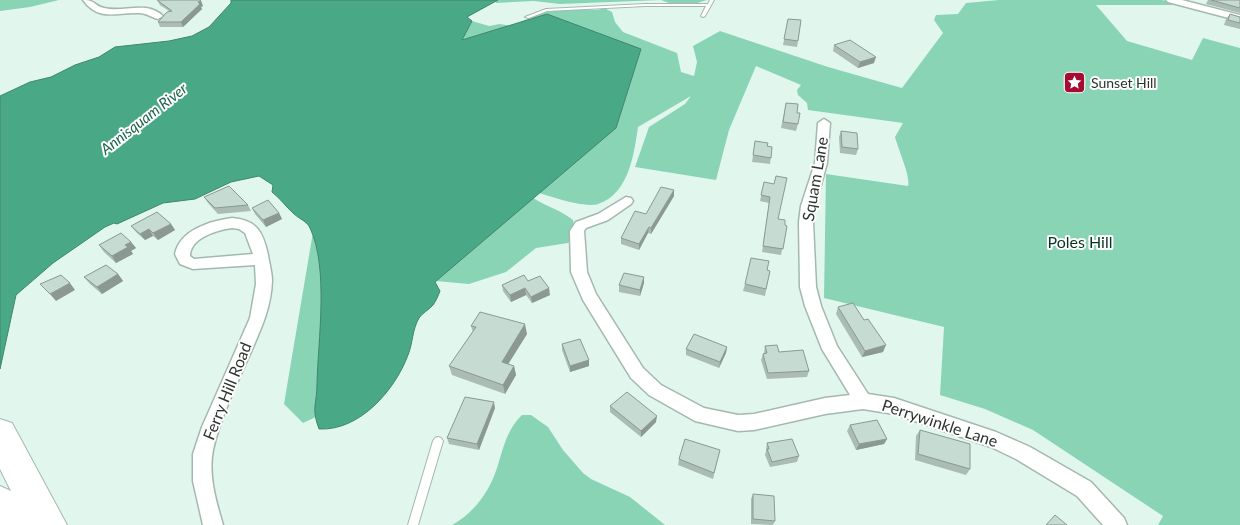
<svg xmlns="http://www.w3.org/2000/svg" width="1240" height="525" font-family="Lato,sans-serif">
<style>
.green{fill:#89d4b5}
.water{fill:#49a986;stroke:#40866c}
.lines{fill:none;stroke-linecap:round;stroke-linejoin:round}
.lane-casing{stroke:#a4b8af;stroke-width:2}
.street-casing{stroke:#a4b8af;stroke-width:3}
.highway-casing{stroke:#a4b8af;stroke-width:2}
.lane{fill:#fff;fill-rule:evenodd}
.street{fill:#fff;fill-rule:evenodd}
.highway{fill:#fff;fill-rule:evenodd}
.wall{fill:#aabcb4}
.shaded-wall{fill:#8b9992}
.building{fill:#c6dbd1;stroke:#8b9992}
.labels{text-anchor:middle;stroke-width:4;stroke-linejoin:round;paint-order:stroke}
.far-poi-label{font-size:14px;fill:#2c3430;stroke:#fefefe;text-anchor:start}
.far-water-label{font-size:15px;font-style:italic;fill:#1b644b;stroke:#fefefe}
.street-label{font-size:16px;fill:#2c3430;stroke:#fefefe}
.park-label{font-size:16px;fill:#083425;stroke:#fefefe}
</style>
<rect width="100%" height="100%" fill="#e1f7ed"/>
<path class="green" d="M 0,0 L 59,0 L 30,7 L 0,11 Z
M 496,0 L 707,0 L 688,6 L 677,6 L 661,0 L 560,4 L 534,1 L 496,3 Z
M 999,0 L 1162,0 L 1181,5 L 1096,5 L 1127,41 L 1192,60 L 1203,38 L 1240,48 L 1240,525 L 1158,525 L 1163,516 L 1033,430 L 985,409 L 940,395 L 944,327 L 824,298 L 826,174 L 908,186 C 911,177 898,149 895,137 L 903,123 L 808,110 L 807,103 L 798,95 L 797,90 L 801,85 L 756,66 L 729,130 L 716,180 L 635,167 L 649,127 L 685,104 L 691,96 L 638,127 C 634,154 629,194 598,204 C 583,209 537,192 520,187 C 535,204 555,206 573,220 L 576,235 L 568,243 L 536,248 L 506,272 L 469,284 L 436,281 L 435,276 L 320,415 L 303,423 L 284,404 L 314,226 L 472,21 L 489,26 L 500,24 L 511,26 L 541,13 L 566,9 L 598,10 L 604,8 L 612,12 L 615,22 L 623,32 L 677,53 L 681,72 L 694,76 L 697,62 L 693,46 L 720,31 L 828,67 L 902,88 L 943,33 L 934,20 L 936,15 L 958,14 L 966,3 Z
M 522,415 L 531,415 L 548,427 L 563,450 L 583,473 L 591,479 L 630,497 L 665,525 L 452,525 C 475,512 489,492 497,468 C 503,449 507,429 522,415 Z"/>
<path class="water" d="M 231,0 L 498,0 L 467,17 L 472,21 L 462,40 L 547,14 L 641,49 L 616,128 L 435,282 L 440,291 C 438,296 436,301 433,305 C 429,310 422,313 419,318 C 412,330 413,343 408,355 C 395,390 360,431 319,429 C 311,408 317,404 317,384 C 318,340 329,268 310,228 C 307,221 299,219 293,213 C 286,207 280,198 272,192 L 273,185 L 259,176 L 231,182 L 195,199 L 163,203 L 117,224 L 114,223 L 105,227 L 53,263 L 16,295 L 0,369 L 0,96 L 30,82 L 51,77 L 75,65 L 99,57 L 115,47 L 169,41 L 192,36 L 209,27 L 231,3 Z"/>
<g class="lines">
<defs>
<path id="lane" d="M 710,0 L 714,0 L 705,16 L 703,17 L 701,16 L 706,6 L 645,6 L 547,11 L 529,18 L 525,17 L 546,9 L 645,4 L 708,4 Z
M 438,437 L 441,438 L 443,441 L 418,525 L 408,525 L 433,441 L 435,438 Z"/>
<path id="street" d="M 83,0 C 96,0 94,6 104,8 C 124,13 146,0 163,16 L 158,19 C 151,17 146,13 139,13 C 116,12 99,22 83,0 Z
M 1166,0 L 1182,0 L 1240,15 L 1240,21 L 1168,2 Z
M 824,119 L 830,123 L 827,163 L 815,206 L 813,222 L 816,287 L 821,306 L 837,346 L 868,394 L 894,398 L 996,432 L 1030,447 L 1091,482 L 1124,518 L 1127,525 L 1103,525 L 1077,496 L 1016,459 L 991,447 L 894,414 L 863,409 L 825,414 L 754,430 L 738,431 L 695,421 L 649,395 L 631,378 L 583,300 L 571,272 L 570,231 L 576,222 L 598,214 L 626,197 L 631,198 L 633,201 L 631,204 L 608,220 L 586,228 L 584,231 L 587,272 L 596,294 L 643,368 L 661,385 L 704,408 L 738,415 L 754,414 L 825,398 L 850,395 L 822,349 L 805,306 L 800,287 L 799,222 L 801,206 L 815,163 L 818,123 Z
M 232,218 C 257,220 263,232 268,255 C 269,263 272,272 272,281 C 271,308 261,329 250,354 C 238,381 219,421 213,450 C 208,475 216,501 223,525 L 203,525 L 193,481 L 193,454 L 202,427 L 250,318 L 256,284 L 255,265 L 193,269 L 180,264 L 175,254 C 180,230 210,221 232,218 ZM 232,228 L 239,229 L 245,233 L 253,254 L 194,259 L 190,256 C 190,238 217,230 232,228 Z"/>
<path id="highway" d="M 0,419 L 12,423 L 67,525 L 28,525 L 27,522 L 28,525 L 0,525 L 0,486 L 11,491 L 0,469 Z"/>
</defs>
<use href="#lane" class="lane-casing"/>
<use href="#street" class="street-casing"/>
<use href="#highway" class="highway-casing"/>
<use href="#lane" class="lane"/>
<use href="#street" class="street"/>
<use href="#highway" class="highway"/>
</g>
<path class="wall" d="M 157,0 L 201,1 L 203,6 L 201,7 L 202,9 L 183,27 L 160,27 L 158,22 L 169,11 L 160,5 Z
M 1208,0 L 1240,0 L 1240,13 L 1206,4 Z
M 1230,14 L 1240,17 L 1240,29 L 1224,25 L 1226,19 Z
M 788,19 L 801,20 L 797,47 L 783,45 Z
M 834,45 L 874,63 L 858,68 L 833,51 Z
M 786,103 L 797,113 L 798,124 L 796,131 L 781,128 Z
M 841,131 L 858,149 L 856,155 L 840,153 L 839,137 Z
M 755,141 L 767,146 L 772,147 L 770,164 L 752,162 Z
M 764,182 L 778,219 L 785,225 L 787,226 L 781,255 L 762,252 L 769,203 L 760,201 Z
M 674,190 L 674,196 L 651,234 L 648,233 L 639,250 L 621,244 L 621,238 L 646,214 Z
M 204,197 L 248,205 L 251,211 L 218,214 L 208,203 Z
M 252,208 L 279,213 L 282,219 L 266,227 L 255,214 Z
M 171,224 L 175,230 L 158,240 L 153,236 L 145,240 L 136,232 L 131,226 Z
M 131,242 L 136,248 L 131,251 L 133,254 L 116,263 L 104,252 L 99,245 Z
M 767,270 L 770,271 L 765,296 L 743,291 L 745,284 Z
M 118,274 L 123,281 L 102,294 L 90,284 L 84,277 Z
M 644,277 L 644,283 L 640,296 L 619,292 L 619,285 Z
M 528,281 L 550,295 L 532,303 L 526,295 L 511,302 L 503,291 L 502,285 Z
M 838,307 L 883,352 L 862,357 L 836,314 Z
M 471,326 L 527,334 L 508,364 L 514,366 L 516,375 L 505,394 L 452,375 L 449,366 L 473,332 Z
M 562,344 L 589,360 L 589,366 L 570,372 L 562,350 Z
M 765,346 L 779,352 L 809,371 L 807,377 L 767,379 L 761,360 L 763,354 L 764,353 Z
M 727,347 L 726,353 L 719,368 L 686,355 L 686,349 Z
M 610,406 L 656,422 L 641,437 L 610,412 Z
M 495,408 L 479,450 L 449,444 L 447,438 Z
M 850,425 L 887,439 L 884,444 L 856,450 L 847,431 Z
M 920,430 L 970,469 L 966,475 L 915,460 L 916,436 Z
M 767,443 L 799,456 L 797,462 L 770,467 L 765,455 L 766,451 L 766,449 Z
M 720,450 L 713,479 L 678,465 L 679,459 Z
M 753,494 L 775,521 L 773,525 L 751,524 L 751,499 Z"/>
<path class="shaded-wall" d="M 201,1 L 203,6 L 201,7 L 202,9 L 183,27 L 181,22 L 198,2 Z
M 876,57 L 874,63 L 858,68 L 860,62 Z
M 674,190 L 674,196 L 651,234 L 651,228 Z
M 279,213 L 282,219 L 266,227 L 263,220 Z
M 171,224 L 175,230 L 158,240 L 153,233 Z
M 649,227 L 648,233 L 639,250 L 639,244 Z
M 149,229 L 153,236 L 145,240 L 140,234 Z
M 131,242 L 136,248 L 131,251 L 133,254 L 116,263 L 112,256 L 125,245 Z
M 118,274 L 123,281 L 102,294 L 97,287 Z
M 644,277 L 644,283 L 640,296 L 640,290 Z
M 70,283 L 75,290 L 56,301 L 50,294 Z
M 525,288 L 526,295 L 511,302 L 510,295 Z
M 549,288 L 550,295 L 532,303 L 531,297 Z
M 525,324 L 527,334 L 504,371 L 502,362 Z
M 886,345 L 883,352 L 862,357 L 865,351 Z
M 727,347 L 726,353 L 719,368 L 720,362 Z
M 589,360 L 589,366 L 570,372 L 570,366 Z
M 514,366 L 516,375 L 505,394 L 503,385 Z
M 494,402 L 495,408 L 479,450 L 477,444 Z
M 657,416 L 656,422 L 641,437 L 641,431 Z
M 887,439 L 884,444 L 856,450 L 859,444 Z"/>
<path class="building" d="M 157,0 L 200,0 L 201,1 L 198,2 L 200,4 L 181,22 L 158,22 L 167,12 L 172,11 Z
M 1211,0 L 1240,0 L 1240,8 Z
M 1230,14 L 1240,17 L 1240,23 L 1228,20 Z
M 788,19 L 801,20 L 798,41 L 784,39 Z
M 850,40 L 876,57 L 860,62 L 834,45 Z
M 786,103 L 798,104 L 797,113 L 800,113 L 798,124 L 783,122 Z
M 841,131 L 857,133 L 858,149 L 842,147 Z
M 755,141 L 768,143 L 767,146 L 772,147 L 771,158 L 753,155 Z
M 776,176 L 787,178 L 778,219 L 785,220 L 785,225 L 787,226 L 783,249 L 763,246 L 770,197 L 761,195 L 764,182 L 774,184 Z
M 229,186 L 248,205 L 215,208 L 204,197 Z
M 661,187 L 674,190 L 651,228 L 649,227 L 639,244 L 621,238 L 635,211 L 646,214 Z
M 268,200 L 279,213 L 263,220 L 252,208 Z
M 157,212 L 171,224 L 153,233 L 149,229 L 140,234 L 131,226 Z
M 121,233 L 131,242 L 125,245 L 128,247 L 112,256 L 99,245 Z
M 751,258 L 769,261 L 767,270 L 770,271 L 766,289 L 745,284 Z
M 106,265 L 118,274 L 97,287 L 84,277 Z
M 624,273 L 644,277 L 640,290 L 619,285 Z
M 61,275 L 70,283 L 50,294 L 40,284 Z
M 524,275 L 528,281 L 540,276 L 549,288 L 531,297 L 525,288 L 510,295 L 502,285 Z
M 853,303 L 864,320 L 868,319 L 886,345 L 865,351 L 838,307 Z
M 480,312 L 525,324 L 502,362 L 514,366 L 503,385 L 449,366 L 476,327 L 471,326 Z
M 694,334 L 727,347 L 720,362 L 686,349 Z
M 580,339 L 589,360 L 570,366 L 562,344 Z
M 777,345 L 779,352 L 803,350 L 809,371 L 768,373 L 763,354 L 767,353 L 765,346 Z
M 627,392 L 657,416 L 641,431 L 610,406 Z
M 465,397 L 494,402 L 477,444 L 447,438 Z
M 877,420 L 887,439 L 859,444 L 850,425 Z
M 920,430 L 970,444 L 970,469 L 918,454 Z
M 685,439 L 720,450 L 714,473 L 679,459 Z
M 792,439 L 799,456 L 772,462 L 767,449 L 769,449 L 767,443 Z
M 753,494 L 774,496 L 775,521 L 753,519 Z
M 1055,515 L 1067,525 L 1046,525 Z"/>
<defs>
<symbol id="sight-square" viewBox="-11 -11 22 22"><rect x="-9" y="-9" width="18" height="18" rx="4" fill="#a60b34" stroke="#fefefe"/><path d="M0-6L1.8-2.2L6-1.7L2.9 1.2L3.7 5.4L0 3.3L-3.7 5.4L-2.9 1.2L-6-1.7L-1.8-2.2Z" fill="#fff"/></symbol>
</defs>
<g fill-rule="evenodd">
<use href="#sight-square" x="1062" y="70" width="25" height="25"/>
</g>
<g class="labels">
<g class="far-poi-label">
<text x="1091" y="88">Sunset Hill</text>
</g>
<g class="far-water-label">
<text transform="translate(144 119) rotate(-38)" y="5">Annisquam River</text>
</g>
<g class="street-label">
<text transform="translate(815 179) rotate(-80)" y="6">Squam Lane</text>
<text transform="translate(227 391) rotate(-68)" y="6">Ferry Hill Road</text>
<text transform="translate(940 423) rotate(18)" y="6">Perrywinkle Lane</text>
</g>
<g class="park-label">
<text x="1080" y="248">Poles Hill</text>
</g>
</g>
</svg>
